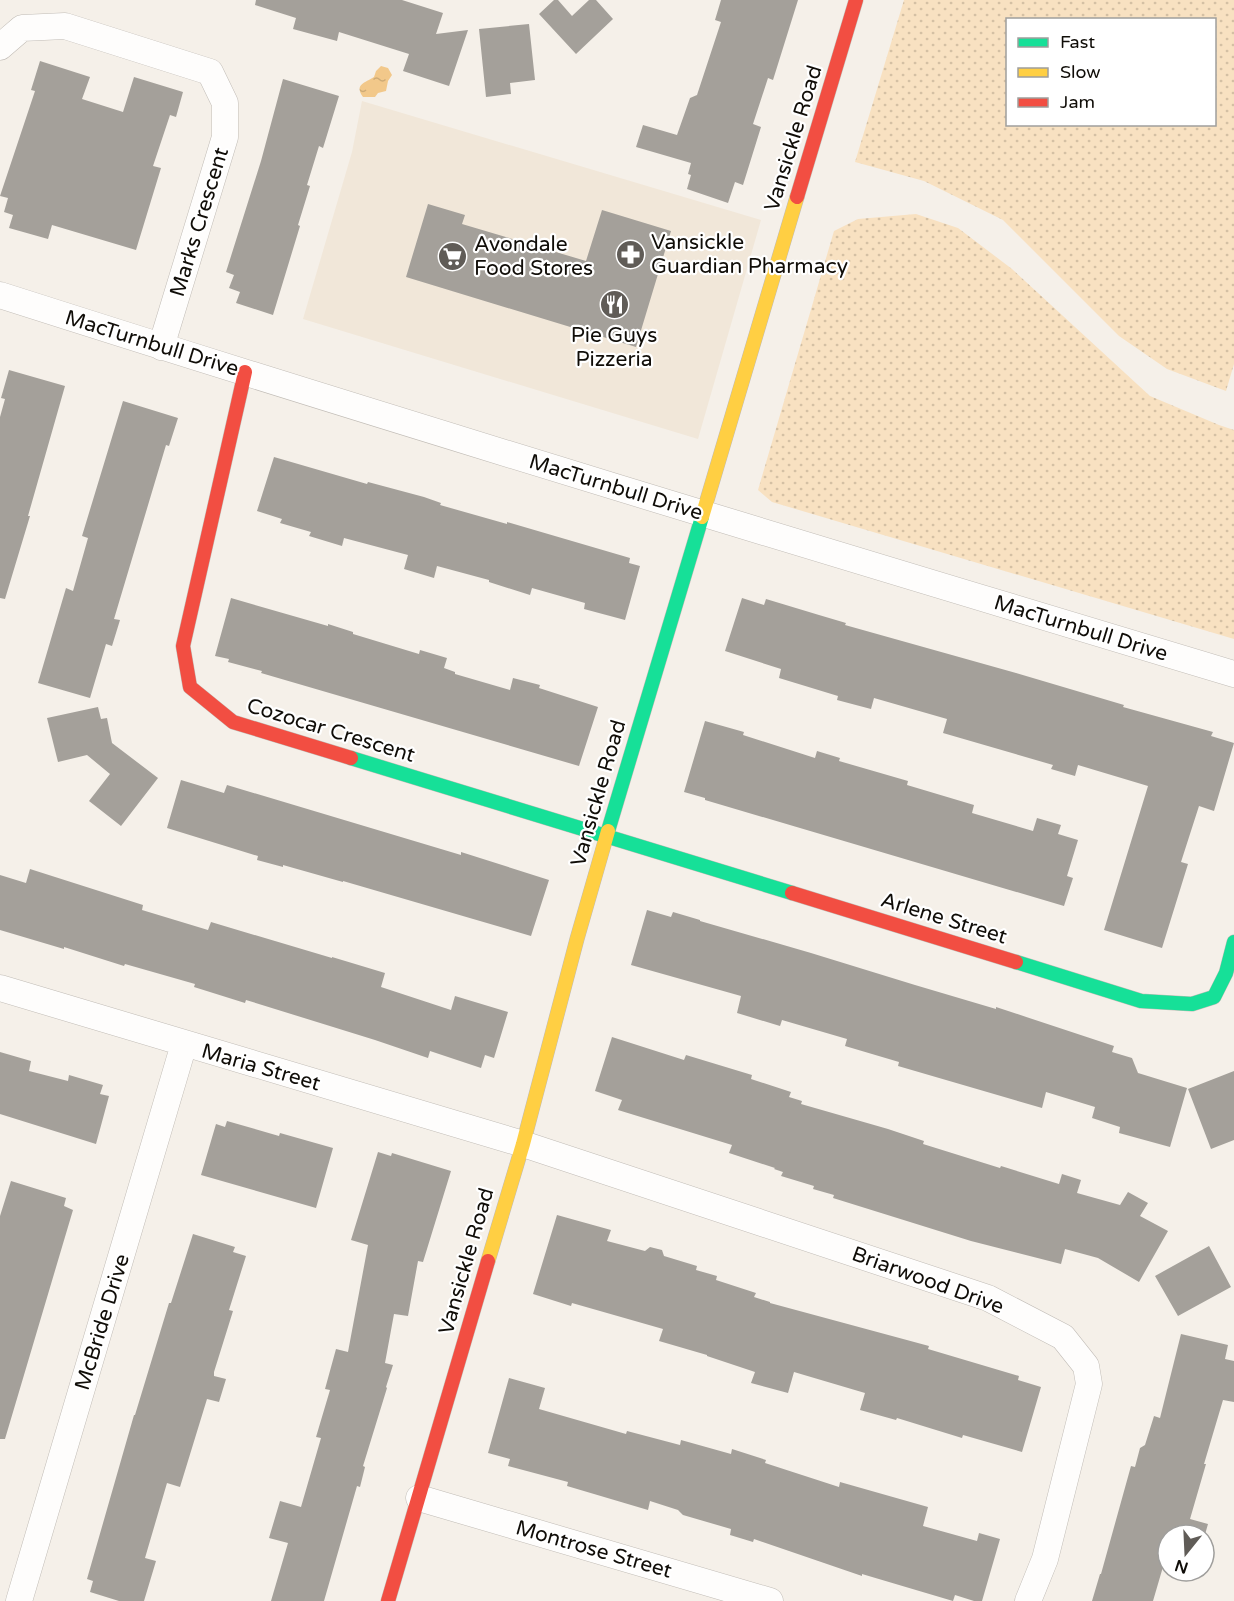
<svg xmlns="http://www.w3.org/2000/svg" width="1234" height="1601" font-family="'Varela Round',sans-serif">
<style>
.built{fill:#f1e7d9}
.grass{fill:url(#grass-dots);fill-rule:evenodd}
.water{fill:url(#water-ripples)}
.building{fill:#a4a09a}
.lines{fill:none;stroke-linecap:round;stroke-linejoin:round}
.street-casing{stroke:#c1bcb6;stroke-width:27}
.fast-casing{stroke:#c1bcb6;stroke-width:15}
.slow-casing{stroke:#c1bcb6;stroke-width:15}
.jam-casing{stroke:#c1bcb6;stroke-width:15}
.street{stroke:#fefdfc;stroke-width:26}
.fast{stroke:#16e098;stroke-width:14}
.slow{stroke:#ffcf43;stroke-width:14}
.jam{stroke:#f24e42;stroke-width:14}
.labels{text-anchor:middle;stroke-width:4.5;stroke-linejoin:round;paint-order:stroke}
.street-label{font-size:21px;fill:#100d08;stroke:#fff}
.poi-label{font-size:21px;fill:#100d08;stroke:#fff;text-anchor:start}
</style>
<defs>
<pattern id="grass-dots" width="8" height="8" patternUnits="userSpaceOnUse" patternTransform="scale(1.5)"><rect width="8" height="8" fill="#f8e1c1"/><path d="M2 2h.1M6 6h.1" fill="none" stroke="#d4c0a4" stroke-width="1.8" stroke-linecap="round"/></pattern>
<pattern id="water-ripples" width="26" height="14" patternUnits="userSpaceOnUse" patternTransform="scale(1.5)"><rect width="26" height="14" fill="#f2c88a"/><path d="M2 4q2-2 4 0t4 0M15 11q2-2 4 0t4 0" fill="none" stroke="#ceab76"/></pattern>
</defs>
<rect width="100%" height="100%" fill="#f5f0e9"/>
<path class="built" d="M 362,101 L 761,220 L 698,439 L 303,319 L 352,152 Z"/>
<path class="grass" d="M 904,0 L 1234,0 L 1234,364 L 1226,391 L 1167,369 L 1119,336 L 1003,220 L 924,181 L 855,162 ZM 1008,20 L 1214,20 L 1214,124 L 1008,124 Z
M 916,214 L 958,228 L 1012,269 L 1150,396 L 1219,425 L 1234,430 L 1234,639 L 772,502 L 758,490 L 834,231 L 858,219 Z"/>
<path class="water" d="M 381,66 L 388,68 L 392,75 L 388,81 L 386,91 L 378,93 L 375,97 L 363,97 C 354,84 365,83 374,77 L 376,71 Z"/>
<path class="building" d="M 256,0 L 402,0 L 443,13 L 436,34 L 468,30 L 449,86 L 403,71 L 409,54 L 339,32 L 337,41 L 293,29 L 296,18 L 255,5 Z
M 554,0 L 558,0 L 572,16 L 589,0 L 596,0 L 613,19 L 576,54 L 539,14 Z
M 721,0 L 798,0 L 773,80 L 768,78 L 753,124 L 761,127 L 743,185 L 735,182 L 728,203 L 687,189 L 691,175 L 688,174 L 691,163 L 636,147 L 643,125 L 677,135 L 690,98 L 697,95 L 721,22 L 715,20 Z
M 529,24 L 535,80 L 510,83 L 511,94 L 486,97 L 479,29 Z
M 40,61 L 90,77 L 82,99 L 123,112 L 134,77 L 183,92 L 176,117 L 170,115 L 153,166 L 161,168 L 136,250 L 52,225 L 48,239 L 9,228 L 13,215 L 4,212 L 8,198 L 0,196 L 35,91 L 31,90 Z
M 283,79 L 339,96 L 323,148 L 319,146 L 307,185 L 310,186 L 298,225 L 300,226 L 273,315 L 236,303 L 240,292 L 229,288 L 234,275 L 226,272 L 261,161 Z
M 428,204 L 465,215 L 462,224 L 586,261 L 602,210 L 671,231 L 636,347 L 406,277 Z
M 9,370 L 65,386 L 28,516 L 30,516 L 5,599 L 0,598 L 0,417 L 5,399 L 1,398 Z
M 123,401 L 178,418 L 169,446 L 166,445 L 114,619 L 120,620 L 112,646 L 106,644 L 90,698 L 38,683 L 66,588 L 73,591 L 88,538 L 82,536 Z
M 274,457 L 367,484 L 368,482 L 424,497 L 441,503 L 440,505 L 507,524 L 507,522 L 630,558 L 629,563 L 640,566 L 625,620 L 584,609 L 585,603 L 532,588 L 530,595 L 489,582 L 489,580 L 437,566 L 434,578 L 404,569 L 408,555 L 344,538 L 342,546 L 309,536 L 311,532 L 280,523 L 282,519 L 257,511 Z
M 231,598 L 328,626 L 328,624 L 353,632 L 353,634 L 419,654 L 420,650 L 447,658 L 444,668 L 455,672 L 455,674 L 510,690 L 513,678 L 540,685 L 539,688 L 598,707 L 579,766 L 261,673 L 262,671 L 228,662 L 229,659 L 215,656 Z
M 742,598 L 764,605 L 766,599 L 819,615 L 846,623 L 845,625 L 1016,673 L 1124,705 L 1123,707 L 1213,732 L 1211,736 L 1234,743 L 1214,811 L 1199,806 L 1181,862 L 1188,864 L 1162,948 L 1104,930 L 1148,786 L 1078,765 L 1075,776 L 1051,769 L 1053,765 L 943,733 L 947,719 L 874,698 L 871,709 L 837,700 L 838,696 L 779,678 L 781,669 L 725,651 Z
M 98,707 L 101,719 L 107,718 L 112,743 L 158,778 L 121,826 L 89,801 L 110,774 L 87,755 L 58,762 L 47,718 Z
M 705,721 L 744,732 L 743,735 L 815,758 L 817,751 L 840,758 L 839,761 L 908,781 L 907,785 L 974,805 L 972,813 L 1033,831 L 1037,818 L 1061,825 L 1058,834 L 1078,840 L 1067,876 L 1073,878 L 1064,906 L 705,800 L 705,798 L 684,792 Z
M 181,780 L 224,793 L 227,785 L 461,855 L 461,852 L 549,880 L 531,936 L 343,881 L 343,882 L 283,865 L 283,867 L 257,860 L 258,856 L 167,828 Z
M 30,869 L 143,905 L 142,910 L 208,930 L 211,922 L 332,958 L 332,957 L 385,973 L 381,987 L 451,1010 L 455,996 L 508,1012 L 494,1058 L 485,1055 L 481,1068 L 430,1051 L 428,1058 L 375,1040 L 246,1000 L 245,1003 L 194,987 L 195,984 L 125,964 L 124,966 L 64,947 L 64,949 L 0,930 L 0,875 L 26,883 Z
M 647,910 L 671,917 L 673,912 L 700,920 L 700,921 L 811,953 L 915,985 L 996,1009 L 996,1007 L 1114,1046 L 1112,1052 L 1132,1058 L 1138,1073 L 1187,1088 L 1170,1147 L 1119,1133 L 1120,1127 L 1092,1118 L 1095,1107 L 1046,1092 L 1042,1108 L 898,1066 L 899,1062 L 845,1046 L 847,1039 L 782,1020 L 780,1026 L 737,1013 L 741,996 L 631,965 Z
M 612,1037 L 684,1060 L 686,1055 L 752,1075 L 751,1079 L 791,1092 L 789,1097 L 802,1101 L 801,1104 L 888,1129 L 924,1141 L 923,1144 L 1000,1168 L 1001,1166 L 1059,1184 L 1062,1174 L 1081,1180 L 1077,1193 L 1120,1205 L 1128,1192 L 1148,1203 L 1140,1216 L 1168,1231 L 1139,1282 L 1098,1258 L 1065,1249 L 1061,1264 L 971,1241 L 833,1198 L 834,1195 L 813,1189 L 814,1186 L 781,1176 L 783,1172 L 774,1169 L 775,1168 L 729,1153 L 732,1145 L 618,1110 L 622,1100 L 595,1091 Z
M 0,1052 L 31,1061 L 29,1071 L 68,1081 L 69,1075 L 103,1085 L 100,1094 L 109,1096 L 96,1144 L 0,1114 Z
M 1234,1071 L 1234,1140 L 1211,1149 L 1188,1089 Z
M 227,1121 L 279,1136 L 280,1133 L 333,1148 L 316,1208 L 201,1175 L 216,1124 L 225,1127 Z
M 378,1152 L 391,1156 L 392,1153 L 451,1171 L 423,1262 L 418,1261 L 408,1316 L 394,1314 L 385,1363 L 393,1365 L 386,1387 L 387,1388 L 363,1466 L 365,1467 L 360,1487 L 357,1486 L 324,1601 L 271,1601 L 288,1543 L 269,1538 L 280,1501 L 301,1507 L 321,1438 L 316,1437 L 330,1390 L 325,1389 L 336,1349 L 348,1352 L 368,1245 L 351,1240 Z
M 11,1181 L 66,1198 L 64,1206 L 73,1210 L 5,1439 L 0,1439 L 0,1216 Z
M 557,1215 L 611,1230 L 607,1241 L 645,1251 L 650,1247 L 662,1250 L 664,1256 L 697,1266 L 696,1270 L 717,1276 L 716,1280 L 756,1293 L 754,1297 L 770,1302 L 770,1303 L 929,1346 L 928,1349 L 1019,1376 L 1018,1380 L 1041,1387 L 1022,1452 L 963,1435 L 962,1438 L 897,1418 L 896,1420 L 860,1410 L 865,1393 L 794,1372 L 788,1393 L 751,1383 L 755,1372 L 707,1356 L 707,1355 L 659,1341 L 663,1329 L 572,1303 L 571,1306 L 533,1294 Z
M 193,1234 L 235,1247 L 233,1252 L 246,1256 L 229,1310 L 233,1311 L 214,1372 L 214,1376 L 226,1379 L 219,1402 L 207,1399 L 180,1487 L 167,1483 L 145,1558 L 156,1561 L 144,1601 L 119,1601 L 90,1592 L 93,1581 L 87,1579 L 134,1415 L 135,1415 L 169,1303 L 171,1303 Z
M 1209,1246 L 1231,1287 L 1178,1316 L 1155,1276 Z
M 1181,1334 L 1228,1345 L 1225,1359 L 1234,1361 L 1234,1402 L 1223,1400 L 1204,1464 L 1206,1464 L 1190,1519 L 1208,1524 L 1204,1538 L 1204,1535 L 1168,1535 L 1168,1561 L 1165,1560 L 1153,1601 L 1092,1601 L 1100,1574 L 1101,1574 L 1131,1466 L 1135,1467 L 1140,1448 L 1145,1445 L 1154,1416 L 1160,1418 Z
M 509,1378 L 545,1388 L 539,1409 L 626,1434 L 627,1431 L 680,1445 L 681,1440 L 731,1454 L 732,1449 L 766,1460 L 765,1463 L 839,1487 L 840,1482 L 928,1507 L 923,1526 L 977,1541 L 979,1533 L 1000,1539 L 982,1601 L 974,1601 L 955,1595 L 953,1601 L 862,1574 L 862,1576 L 754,1539 L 753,1542 L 730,1535 L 731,1529 L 683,1515 L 678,1510 L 650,1501 L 648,1510 L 567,1486 L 568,1482 L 508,1466 L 510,1459 L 488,1453 Z"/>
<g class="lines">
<defs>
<path id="street" d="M 0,47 L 22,28 L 65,26 L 210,72 L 225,103 L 225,137 L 161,347
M 0,295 C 410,426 822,550 1234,674
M 0,988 L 523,1144 L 988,1298 L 1063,1337 L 1086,1366 L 1089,1384 L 1045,1559 L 1028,1601
M 419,1498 L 770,1601
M 19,1601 L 184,1044"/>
<path id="fast" d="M 351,758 L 792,893
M 608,831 L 702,517
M 1016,962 L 1141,1001 L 1192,1004 L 1214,997 L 1226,973 L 1234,942"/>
<path id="slow" d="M 702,517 L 797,197
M 488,1261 L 523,1144 L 577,939 L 608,831"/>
<path id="jam" d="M 797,197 L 856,0
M 245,372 L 183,646 L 190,687 L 233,722 L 351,758
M 792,893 L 1016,962
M 388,1601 L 488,1261"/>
</defs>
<use href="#street" class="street-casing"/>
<use href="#fast" class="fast-casing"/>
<use href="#slow" class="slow-casing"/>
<use href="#jam" class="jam-casing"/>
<use href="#street" class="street"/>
<use href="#fast" class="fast"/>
<use href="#slow" class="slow"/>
<use href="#jam" class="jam"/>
</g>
<defs>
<symbol id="pharmacy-disc" viewBox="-11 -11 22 22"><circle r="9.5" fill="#605c57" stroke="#fff"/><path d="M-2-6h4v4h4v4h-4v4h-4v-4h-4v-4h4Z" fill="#fff"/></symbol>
<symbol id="supermarket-disc" viewBox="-11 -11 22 22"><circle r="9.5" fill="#605c57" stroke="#fff"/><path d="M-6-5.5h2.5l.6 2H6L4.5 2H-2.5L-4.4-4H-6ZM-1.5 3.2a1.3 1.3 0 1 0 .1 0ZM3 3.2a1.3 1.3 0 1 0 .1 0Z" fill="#fff"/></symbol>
<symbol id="restaurant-disc" viewBox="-11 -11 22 22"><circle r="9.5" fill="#605c57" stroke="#fff"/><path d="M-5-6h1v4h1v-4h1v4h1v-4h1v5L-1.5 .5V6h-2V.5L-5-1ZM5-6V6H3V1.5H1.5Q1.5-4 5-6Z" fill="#fff"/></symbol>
</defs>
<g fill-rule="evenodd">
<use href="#pharmacy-disc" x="614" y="238" width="33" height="33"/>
<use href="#supermarket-disc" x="436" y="240" width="33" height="33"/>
<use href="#restaurant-disc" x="598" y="288" width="33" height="33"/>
</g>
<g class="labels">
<g class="street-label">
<text transform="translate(793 138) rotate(-73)" y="7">Vansickle Road</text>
<text transform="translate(199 222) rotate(-73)" y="7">Marks Crescent</text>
<text transform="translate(152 343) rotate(17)" y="7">MacTurnbull Drive</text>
<text transform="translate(616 487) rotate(17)" y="7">MacTurnbull Drive</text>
<text transform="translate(1081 628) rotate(17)" y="7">MacTurnbull Drive</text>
<text transform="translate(331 730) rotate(17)" y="7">Cozocar Crescent</text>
<text transform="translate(598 793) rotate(-74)" y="7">Vansickle Road</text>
<text transform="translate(944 918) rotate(17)" y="7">Arlene Street</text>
<text transform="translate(261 1067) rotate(16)" y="7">Maria Street</text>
<text transform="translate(466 1261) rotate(-74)" y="7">Vansickle Road</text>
<text transform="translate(928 1280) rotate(20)" y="7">Briarwood Drive</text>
<text transform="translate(102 1322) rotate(-73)" y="7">McBride Drive</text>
<text transform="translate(594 1549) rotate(16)" y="7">Montrose Street</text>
</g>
<g class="poi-label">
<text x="651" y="249">Vansickle<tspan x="651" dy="24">Guardian Pharmacy</tspan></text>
<text x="474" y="251">Avondale<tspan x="474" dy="24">Food Stores</tspan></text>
<text x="614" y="342" text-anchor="middle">Pie Guys<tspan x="614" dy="24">Pizzeria</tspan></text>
</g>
</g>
<rect x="1006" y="18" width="210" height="108" fill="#ffffff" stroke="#9f9e9c" stroke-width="1.5"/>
<rect x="1018" y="38" width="30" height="9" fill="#16e098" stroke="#9f9e9c" stroke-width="1.5"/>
<text x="1060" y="48" font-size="18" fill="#100d08">Fast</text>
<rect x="1018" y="68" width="30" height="9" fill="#ffcf43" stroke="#9f9e9c" stroke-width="1.5"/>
<text x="1060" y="78" font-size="18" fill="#100d08">Slow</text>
<rect x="1018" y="98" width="30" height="9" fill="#f24e42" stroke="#9f9e9c" stroke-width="1.5"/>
<text x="1060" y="108" font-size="18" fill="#100d08">Jam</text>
<g transform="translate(1186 1553) rotate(198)"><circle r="28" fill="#ffffff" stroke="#9f9e9c" stroke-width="1.5"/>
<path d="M0-4.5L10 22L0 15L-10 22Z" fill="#605c57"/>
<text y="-9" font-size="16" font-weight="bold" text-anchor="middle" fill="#100d08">N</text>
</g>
</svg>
